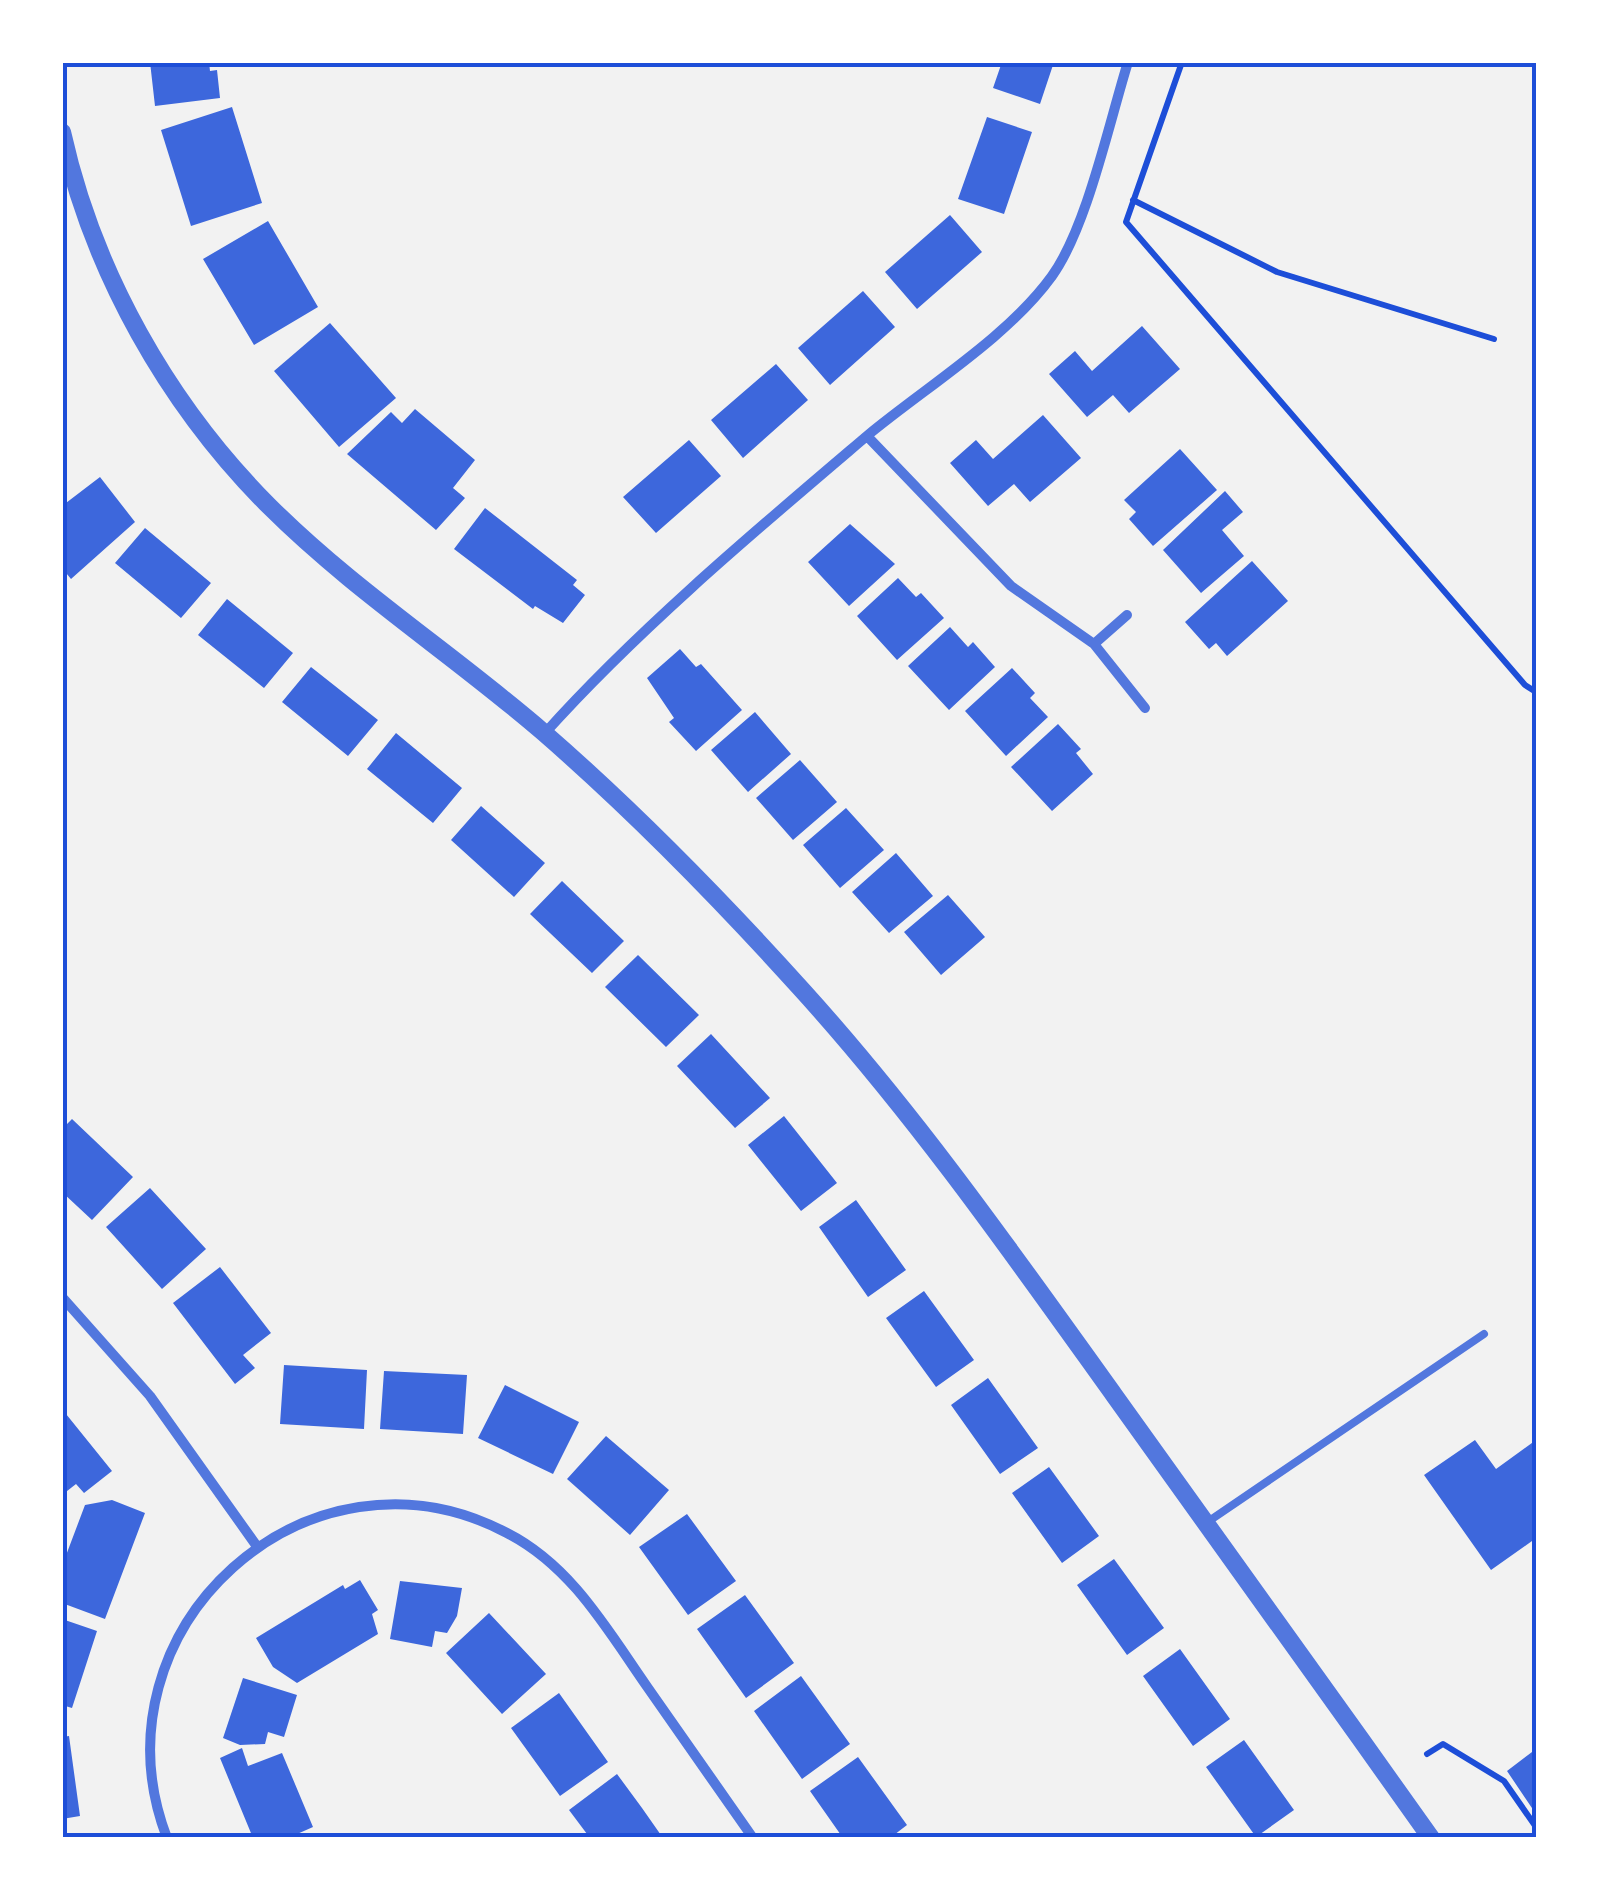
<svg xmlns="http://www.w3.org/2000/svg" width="1599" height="1900" font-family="'Fira Sans Condensed',sans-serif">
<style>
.building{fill:#3d67dc}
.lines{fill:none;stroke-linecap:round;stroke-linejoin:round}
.path{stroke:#1d4ed8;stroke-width:6}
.service{stroke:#5277de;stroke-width:8}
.minor{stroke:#5277de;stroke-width:10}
.tertiary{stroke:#5277de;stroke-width:18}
.neatline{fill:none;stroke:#1d4ed8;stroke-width:4}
</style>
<rect width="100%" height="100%" fill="#f2f2f2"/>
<path class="building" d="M 150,62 L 209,62 L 210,71 L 217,70 L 220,98 L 155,106 Z
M 1002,62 L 1054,62 L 1040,104 L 993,88 Z
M 232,107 L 262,203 L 191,226 L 161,130 Z
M 987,117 L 1032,132 L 1004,214 L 958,199 Z
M 950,215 L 982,252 L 917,309 L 885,272 Z
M 268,221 L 318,307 L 254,345 L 203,259 Z
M 863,291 L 895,327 L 830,385 L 798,348 Z
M 330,323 L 396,398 L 339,447 L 274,371 Z
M 1142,326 L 1180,369 L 1129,413 L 1113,395 L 1087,417 L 1049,374 L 1075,351 L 1092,371 Z
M 776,364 L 808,400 L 743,458 L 711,420 Z
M 415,409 L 475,460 L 453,488 L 465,498 L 436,530 L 347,454 L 391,412 L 402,423 Z
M 1043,415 L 1081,458 L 1030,502 L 1014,484 L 988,506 L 950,463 L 976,440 L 993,459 Z
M 689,440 L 721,476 L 656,533 L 623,497 Z
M 1180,449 L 1217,490 L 1153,546 L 1129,519 L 1136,512 L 1124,500 Z
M 100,477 L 135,522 L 71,579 L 62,568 L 62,506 Z
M 1225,491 L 1243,512 L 1222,530 L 1244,556 L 1201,593 L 1163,550 Z
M 485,508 L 577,580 L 573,585 L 585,595 L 563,623 L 535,606 L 533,609 L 454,549 Z
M 850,524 L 895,564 L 849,606 L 808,562 Z
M 145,528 L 211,583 L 181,618 L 115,563 Z
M 1252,561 L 1288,601 L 1227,656 L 1216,643 L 1209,649 L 1185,622 Z
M 898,578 L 916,597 L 921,593 L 944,618 L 897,660 L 857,616 Z
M 227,599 L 293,653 L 264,688 L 198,635 Z
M 950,627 L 968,647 L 973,642 L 995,667 L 949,710 L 908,666 Z
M 680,649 L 696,667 L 701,664 L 742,710 L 696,751 L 669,722 L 674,718 L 647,678 Z
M 311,667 L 378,720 L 348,756 L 282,702 Z
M 1012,668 L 1035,693 L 1030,698 L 1048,717 L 1006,756 L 965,711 Z
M 755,712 L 791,754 L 748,792 L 711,750 Z
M 1058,724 L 1081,749 L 1076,753 L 1093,774 L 1052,811 L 1011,767 Z
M 396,733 L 462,788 L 433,823 L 367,769 Z
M 800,760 L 837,802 L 793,840 L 756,798 Z
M 481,806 L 545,863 L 514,897 L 451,840 Z
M 846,808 L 884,850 L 840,888 L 803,845 Z
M 896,853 L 933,896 L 889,933 L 852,892 Z
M 562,881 L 624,941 L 592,973 L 530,914 Z
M 948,895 L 985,937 L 941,975 L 904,932 Z
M 638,955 L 699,1015 L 666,1047 L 605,987 Z
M 711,1034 L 770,1098 L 735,1128 L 677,1066 Z
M 784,1116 L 837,1183 L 801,1211 L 748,1145 Z
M 72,1119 L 133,1177 L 92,1220 L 62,1192 L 62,1129 Z
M 150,1188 L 206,1249 L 162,1289 L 106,1227 Z
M 856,1200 L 906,1270 L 868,1297 L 819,1227 Z
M 220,1267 L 271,1333 L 243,1355 L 255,1368 L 235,1384 L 173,1303 Z
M 924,1291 L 974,1360 L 936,1387 L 886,1318 Z
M 284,1365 L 367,1370 L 364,1429 L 280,1424 Z
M 384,1371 L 467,1375 L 463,1434 L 380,1429 Z
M 988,1378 L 1038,1448 L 1000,1474 L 951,1405 Z
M 505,1385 L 579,1422 L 553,1474 L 478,1438 Z
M 62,1409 L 112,1471 L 84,1493 L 76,1484 L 62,1495 Z
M 606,1436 L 669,1490 L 630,1535 L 567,1479 Z
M 1475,1440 L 1496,1469 L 1536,1440 L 1536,1547 L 1532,1541 L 1491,1570 L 1424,1475 Z
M 1049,1467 L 1099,1536 L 1062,1563 L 1012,1493 Z
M 112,1500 L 145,1513 L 105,1619 L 62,1603 L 62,1566 L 85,1505 Z
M 687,1514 L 736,1581 L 688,1615 L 639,1547 Z
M 1114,1559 L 1164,1628 L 1127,1655 L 1077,1585 Z
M 360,1580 L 378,1610 L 372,1614 L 378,1634 L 297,1683 L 273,1667 L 256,1638 L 343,1585 L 345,1589 Z
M 400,1581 L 462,1588 L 457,1616 L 447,1633 L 435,1631 L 432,1647 L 390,1639 Z
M 745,1595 L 794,1663 L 746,1698 L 697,1629 Z
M 489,1613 L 546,1674 L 502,1714 L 446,1653 Z
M 62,1619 L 97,1631 L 72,1708 L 62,1705 Z
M 1180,1649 L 1230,1719 L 1193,1746 L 1143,1676 Z
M 801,1676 L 850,1744 L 802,1779 L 754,1711 Z
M 243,1678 L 297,1695 L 284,1737 L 268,1732 L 265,1744 L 240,1745 L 223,1738 Z
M 559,1693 L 608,1762 L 560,1796 L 511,1728 Z
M 69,1736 L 80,1816 L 62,1819 L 62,1737 Z
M 1244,1740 L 1294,1810 L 1256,1837 L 1206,1767 Z
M 242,1748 L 248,1766 L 282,1753 L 313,1827 L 288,1838 L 253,1838 L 220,1758 Z
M 1536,1749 L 1536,1814 L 1507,1771 Z
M 858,1757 L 907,1825 L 890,1838 L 843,1838 L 810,1791 Z
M 617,1774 L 642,1808 L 663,1838 L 590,1838 L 569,1810 Z"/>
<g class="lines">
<path class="path" d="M 1182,62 L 1126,222 L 1525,685 L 1536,692
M 1133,200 L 1277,272 L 1494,339
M 1427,1754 L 1443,1744 L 1504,1781 L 1536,1827"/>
<path class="service" d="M 1206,1523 L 1484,1334"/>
<path class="minor" d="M 867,436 L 1011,586 L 1094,644 L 1145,708
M 1094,644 L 1127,615
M 545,733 C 638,629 761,526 868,435 C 926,387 1008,337 1052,276 C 1087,227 1109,123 1128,62
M 62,1297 L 150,1396 L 256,1545
M 167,1838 C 87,1629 309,1428 507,1533 C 572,1566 608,1631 648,1688 C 683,1738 718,1788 753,1838"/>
<path class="tertiary" d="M 62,132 C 93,272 168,405 269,506 C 353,590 454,655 543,732 C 635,812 721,900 803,991 C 917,1117 1015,1257 1114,1395 C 1220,1543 1326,1690 1431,1838"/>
</g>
<rect width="1599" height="1900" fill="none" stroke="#ffffff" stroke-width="130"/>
<rect x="65" y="65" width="1469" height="1770" class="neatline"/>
</svg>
